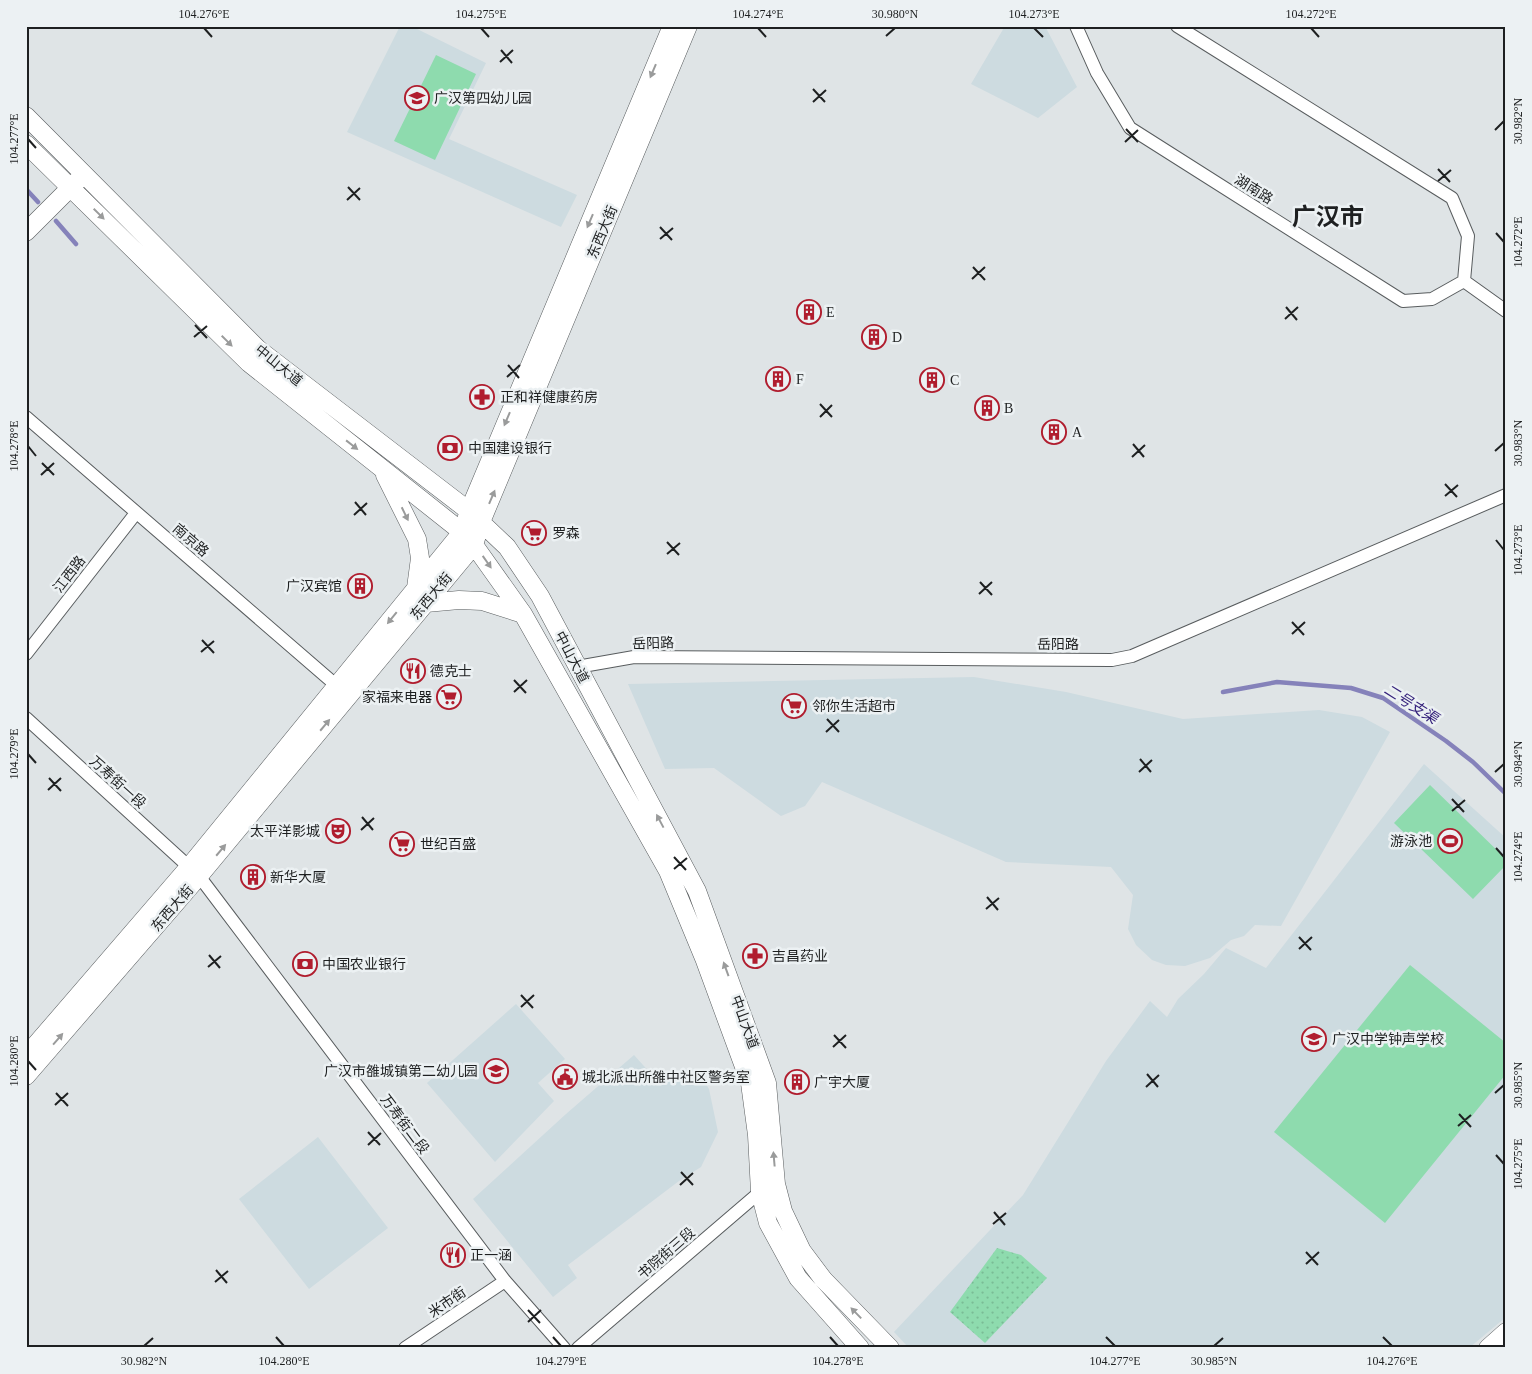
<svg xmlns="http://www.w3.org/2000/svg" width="1532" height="1374" font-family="'Times New Roman','Noto Sans SC',serif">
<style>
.built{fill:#cddbe0}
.grass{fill:url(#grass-dots)}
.garden{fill:#8edbae}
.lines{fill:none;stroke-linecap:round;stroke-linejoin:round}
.stream{stroke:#8582ba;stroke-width:4.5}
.street-casing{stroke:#585c5e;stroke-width:14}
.secondary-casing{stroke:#585c5e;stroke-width:19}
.street{stroke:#fff;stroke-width:12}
.secondary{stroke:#fff;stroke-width:18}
.oneway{fill:#9a9b9b}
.ticks{fill:none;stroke:#1e2021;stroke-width:2}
.labels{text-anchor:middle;stroke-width:5;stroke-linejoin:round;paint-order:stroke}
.poi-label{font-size:14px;fill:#1e2021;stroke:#ecf1f3;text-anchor:start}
.street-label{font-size:14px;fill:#1e2021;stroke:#ecf1f3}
.water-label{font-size:15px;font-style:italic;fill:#36237c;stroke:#ecf1f3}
.town-label{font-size:24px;font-weight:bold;fill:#1e2021;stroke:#ecf1f3}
.neatline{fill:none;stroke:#1e2021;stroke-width:2}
.ticks-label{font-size:12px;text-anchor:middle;fill:#1e2021}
</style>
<defs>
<pattern id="grass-dots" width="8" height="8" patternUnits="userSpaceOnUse" patternTransform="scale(1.25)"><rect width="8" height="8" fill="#8edbae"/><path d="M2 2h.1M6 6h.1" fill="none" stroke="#7abc95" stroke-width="1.8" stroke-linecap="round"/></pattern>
</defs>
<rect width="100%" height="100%" fill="#dfe4e6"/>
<path class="built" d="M 400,26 L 411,26 L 486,63 L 449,139 L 577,195 L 561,227 L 347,132 Z
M 1005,26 L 1045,26 L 1077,87 L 1038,118 L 971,84 Z
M 974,677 L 1066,692 L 1183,719 L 1319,710 L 1362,717 L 1390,732 L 1281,926 L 1255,925 L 1244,936 L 1231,940 L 1210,958 L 1185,966 L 1166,965 L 1152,960 L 1136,945 L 1128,929 L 1133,895 L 1111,867 L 1006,862 L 822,782 L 805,806 L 781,816 L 714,768 L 665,769 L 628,684 Z
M 1424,764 L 1506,838 L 1506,1317 L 1469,1348 L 909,1348 L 894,1332 L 1023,1195 L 1106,1061 L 1150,1001 L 1167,1017 L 1178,999 L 1204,974 L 1226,948 L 1266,968 Z
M 516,1004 L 565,1059 L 538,1083 L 554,1101 L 495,1162 L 427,1083 Z
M 634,1055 L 652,1075 L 697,1069 L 709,1089 L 718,1132 L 701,1167 L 679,1181 L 568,1265 L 577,1278 L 553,1297 L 473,1199 L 566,1114 Z
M 318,1137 L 388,1228 L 309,1289 L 239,1199 Z"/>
<path class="grass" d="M 997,1248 L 1021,1255 L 1047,1278 L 985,1343 L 950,1312 Z"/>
<path class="garden" d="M 436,55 L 476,74 L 435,160 L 394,141 Z
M 1430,785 L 1506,859 L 1506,865 L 1473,899 L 1394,823 Z
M 1410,965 L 1506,1043 L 1506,1074 L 1385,1223 L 1274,1132 Z"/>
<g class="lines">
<path class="stream" d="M 26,189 L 38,202
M 56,221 L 76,244
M 1223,692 L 1277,682 L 1351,688 L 1383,698 L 1446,741 L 1473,762 L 1506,794"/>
<defs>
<path id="street" d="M 1076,26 L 1097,73 L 1130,128 L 1403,301 L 1432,299 L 1464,281 L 1506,311
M 1177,26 L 1452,198 L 1468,236 L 1464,281
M 26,417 L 337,686
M 26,654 L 136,513
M 577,667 L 634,657 L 1112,660 L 1132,656 L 1506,495
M 26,718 L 199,876 L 505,1281 L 564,1348
M 405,1348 L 505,1281
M 578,1348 L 760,1192 L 765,1190"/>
<path id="secondary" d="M 26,116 L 258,349 L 469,511 L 507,547 L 540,596 L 697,891 L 767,1083 L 776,1184 L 783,1211 L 802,1251 L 823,1279 L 890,1348
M 26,144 L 249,363 L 462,532 L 474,545 L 523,614 L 668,871 L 704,958 L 750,1083 L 757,1135 L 760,1192 L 768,1223 L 798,1278 L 860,1348
M 26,232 L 79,179
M 385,475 L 417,539 L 420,558 L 416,588
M 426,603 L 459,600 L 482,601 L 523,614
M 26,1056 L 189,867 L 462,532 L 469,511 L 672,26
M 26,1076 L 199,876 L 474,545 L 481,522 L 688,26
M 1488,1348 L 1506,1332"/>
</defs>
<use href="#street" class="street-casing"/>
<use href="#secondary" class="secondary-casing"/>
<use href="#street" class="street"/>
<use href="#secondary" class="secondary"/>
</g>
<defs><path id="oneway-solid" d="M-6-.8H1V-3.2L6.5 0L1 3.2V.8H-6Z" transform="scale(1.25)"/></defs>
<g class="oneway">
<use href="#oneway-solid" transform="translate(653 71) rotate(113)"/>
<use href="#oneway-solid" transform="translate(99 214) rotate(45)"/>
<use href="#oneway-solid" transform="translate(590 221) rotate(113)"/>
<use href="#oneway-solid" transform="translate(227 341) rotate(45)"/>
<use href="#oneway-solid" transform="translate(507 419) rotate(113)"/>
<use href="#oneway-solid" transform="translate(352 445) rotate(38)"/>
<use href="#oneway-solid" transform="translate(492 497) rotate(-67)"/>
<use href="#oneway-solid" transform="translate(405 514) rotate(64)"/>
<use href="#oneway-solid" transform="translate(487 562) rotate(55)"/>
<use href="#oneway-solid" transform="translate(392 618) rotate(129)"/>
<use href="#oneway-solid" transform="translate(325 725) rotate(-50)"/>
<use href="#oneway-solid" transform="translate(660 821) rotate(-118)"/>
<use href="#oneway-solid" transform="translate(221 850) rotate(-50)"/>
<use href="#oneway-solid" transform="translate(726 969) rotate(-110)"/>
<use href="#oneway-solid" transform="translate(58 1039) rotate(-49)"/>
<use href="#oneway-solid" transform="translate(774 1159) rotate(-95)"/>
<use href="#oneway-solid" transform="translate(856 1313) rotate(-134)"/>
</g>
<path class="ticks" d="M 204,28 L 212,37M 481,28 L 489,37M 758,28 L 766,37M 1034,28 L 1043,37M 1311,28 L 1319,37M 886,36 L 895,28M 501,50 L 512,63M 500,62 L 513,50M 813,89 L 825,102M 813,102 L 826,90M 1126,129 L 1138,142M 1495,130 L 1504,121M 28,139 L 36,148M 1125,142 L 1138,130M 1438,169 L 1450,182M 1438,181 L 1451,170M 348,187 L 360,200M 347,200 L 360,188M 660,227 L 672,240M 1496,233 L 1504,242M 660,239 L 673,228M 973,267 L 985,280M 972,279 L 985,267M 1286,307 L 1297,320M 1285,319 L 1298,307M 195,325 L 207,338M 194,337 L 207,326M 508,365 L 519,378M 507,377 L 520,365M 820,404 L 832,417M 820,417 L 832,405M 1133,444 L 1144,457M 28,446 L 36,456M 1495,451 L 1504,443M 1132,457 L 1145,445M 42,463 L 54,475M 41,475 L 54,463M 1445,484 L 1457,497M 1445,496 L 1458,485M 355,502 L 366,515M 354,515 L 367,503M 1496,540 L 1504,550M 667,542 L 679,555M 667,554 L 680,543M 980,582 L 992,595M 979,594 L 992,582M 1292,622 L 1304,635M 1292,634 L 1305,622M 202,640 L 214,653M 201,652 L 214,641M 514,680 L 526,693M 514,692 L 527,680M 827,719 L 839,732M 826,732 L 839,720M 28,754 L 36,763M 1140,759 L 1151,772M 1139,772 L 1152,760M 1495,772 L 1504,764M 49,778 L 61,791M 48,790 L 61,778M 1452,799 L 1464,812M 1452,811 L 1465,800M 362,817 L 373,830M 361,830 L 374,818M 1496,848 L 1504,857M 674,857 L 686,870M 674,869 L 687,858M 987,897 L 998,910M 986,909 L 999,898M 1299,937 L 1311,950M 1299,949 L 1312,937M 209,955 L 220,968M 208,967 L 221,956M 521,995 L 533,1008M 521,1007 L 534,995M 834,1035 L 846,1048M 833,1047 L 846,1035M 28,1061 L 36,1070M 1147,1074 L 1158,1087M 1146,1087 L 1159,1075M 56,1093 L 68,1106M 1495,1093 L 1504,1085M 55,1105 L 68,1093M 1459,1114 L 1471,1127M 1458,1126 L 1471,1115M 368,1132 L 380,1145M 368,1145 L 381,1133M 1496,1155 L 1504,1164M 681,1172 L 693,1185M 680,1185 L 693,1173M 994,1212 L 1005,1225M 993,1224 L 1006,1213M 1306,1252 L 1318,1265M 1306,1264 L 1319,1252M 216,1270 L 227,1283M 215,1282 L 228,1271M 528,1310 L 540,1323M 528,1322 L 541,1310M 276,1337 L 284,1346M 553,1337 L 561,1346M 830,1337 L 838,1346M 1106,1337 L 1115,1346M 1383,1337 L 1392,1346M 144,1346 L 153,1338M 1214,1346 L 1223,1338"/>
<defs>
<symbol id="school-ring" viewBox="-11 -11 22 22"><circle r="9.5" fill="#ecf1f3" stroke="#b01d2e" stroke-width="1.5"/><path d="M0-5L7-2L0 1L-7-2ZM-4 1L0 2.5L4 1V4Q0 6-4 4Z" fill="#b01d2e"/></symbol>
<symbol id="building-ring" viewBox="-11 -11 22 22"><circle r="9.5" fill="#ecf1f3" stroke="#b01d2e" stroke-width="1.5"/><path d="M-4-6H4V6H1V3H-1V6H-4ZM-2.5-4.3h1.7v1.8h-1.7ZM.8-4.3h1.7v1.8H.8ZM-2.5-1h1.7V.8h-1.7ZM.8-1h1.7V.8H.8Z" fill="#b01d2e"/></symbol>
<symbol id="pharmacy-ring" viewBox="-11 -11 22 22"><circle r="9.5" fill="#ecf1f3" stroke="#b01d2e" stroke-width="1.5"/><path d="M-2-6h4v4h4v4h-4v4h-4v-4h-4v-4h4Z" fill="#b01d2e"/></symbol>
<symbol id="bank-ring" viewBox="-11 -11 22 22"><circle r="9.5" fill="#ecf1f3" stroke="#b01d2e" stroke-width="1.5"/><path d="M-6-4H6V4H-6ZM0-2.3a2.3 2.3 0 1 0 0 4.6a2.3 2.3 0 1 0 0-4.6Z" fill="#b01d2e"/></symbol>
<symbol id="supermarket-ring" viewBox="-11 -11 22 22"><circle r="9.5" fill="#ecf1f3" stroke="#b01d2e" stroke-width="1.5"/><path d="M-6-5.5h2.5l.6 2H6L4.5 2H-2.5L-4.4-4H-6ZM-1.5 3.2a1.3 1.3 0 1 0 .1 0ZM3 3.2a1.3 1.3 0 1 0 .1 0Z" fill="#b01d2e"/></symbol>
<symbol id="restaurant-ring" viewBox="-11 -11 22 22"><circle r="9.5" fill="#ecf1f3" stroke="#b01d2e" stroke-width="1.5"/><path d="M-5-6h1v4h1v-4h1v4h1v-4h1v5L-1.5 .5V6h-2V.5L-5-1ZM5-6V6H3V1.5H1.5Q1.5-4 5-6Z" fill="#b01d2e"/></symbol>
<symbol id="theatre-ring" viewBox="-11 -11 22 22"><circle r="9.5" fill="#ecf1f3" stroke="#b01d2e" stroke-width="1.5"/><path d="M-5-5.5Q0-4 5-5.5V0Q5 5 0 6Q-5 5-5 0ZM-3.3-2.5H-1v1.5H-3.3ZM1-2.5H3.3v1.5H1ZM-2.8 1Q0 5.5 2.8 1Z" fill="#b01d2e"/></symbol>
<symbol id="stadium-ring" viewBox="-11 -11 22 22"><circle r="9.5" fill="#ecf1f3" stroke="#b01d2e" stroke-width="1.5"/><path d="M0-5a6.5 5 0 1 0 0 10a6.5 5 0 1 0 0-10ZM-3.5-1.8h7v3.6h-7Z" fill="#b01d2e"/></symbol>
<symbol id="civic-ring" viewBox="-11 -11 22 22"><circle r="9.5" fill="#ecf1f3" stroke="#b01d2e" stroke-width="1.5"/><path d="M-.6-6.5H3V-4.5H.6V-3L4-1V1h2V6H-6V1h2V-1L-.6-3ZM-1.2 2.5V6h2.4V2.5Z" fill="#b01d2e"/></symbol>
</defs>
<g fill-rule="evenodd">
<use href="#school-ring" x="403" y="84" width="28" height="28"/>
<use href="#building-ring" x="795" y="298" width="28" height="28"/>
<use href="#building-ring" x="860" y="323" width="28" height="28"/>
<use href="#building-ring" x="764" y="365" width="28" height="28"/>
<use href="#building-ring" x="918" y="366" width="28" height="28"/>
<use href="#pharmacy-ring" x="468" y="383" width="28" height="28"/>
<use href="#building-ring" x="973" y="394" width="28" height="28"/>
<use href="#building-ring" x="1040" y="418" width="28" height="28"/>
<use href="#bank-ring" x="436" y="434" width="28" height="28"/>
<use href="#supermarket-ring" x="520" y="519" width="28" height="28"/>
<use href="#building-ring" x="346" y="572" width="28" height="28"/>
<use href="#restaurant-ring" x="399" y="657" width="28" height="28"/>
<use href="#supermarket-ring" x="435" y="683" width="28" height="28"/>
<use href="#supermarket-ring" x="780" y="692" width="28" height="28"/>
<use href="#theatre-ring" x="324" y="817" width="28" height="28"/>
<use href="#stadium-ring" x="1436" y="827" width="28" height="28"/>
<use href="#supermarket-ring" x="388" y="830" width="28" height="28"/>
<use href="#building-ring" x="239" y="863" width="28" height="28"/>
<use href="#pharmacy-ring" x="741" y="942" width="28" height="28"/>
<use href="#bank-ring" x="291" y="950" width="28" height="28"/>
<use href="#school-ring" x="1300" y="1025" width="28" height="28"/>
<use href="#school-ring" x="482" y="1057" width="28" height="28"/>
<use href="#civic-ring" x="551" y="1063" width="28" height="28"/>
<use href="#building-ring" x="783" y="1068" width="28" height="28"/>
<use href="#restaurant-ring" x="439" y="1241" width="28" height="28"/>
</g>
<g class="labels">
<g class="poi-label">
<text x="434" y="103">广汉第四幼儿园</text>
<text x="826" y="317">E</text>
<text x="892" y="342">D</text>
<text x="796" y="384">F</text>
<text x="950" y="385">C</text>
<text x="500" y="402">正和祥健康药房</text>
<text x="1004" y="413">B</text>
<text x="1072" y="437">A</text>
<text x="468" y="453">中国建设银行</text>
<text x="552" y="538">罗森</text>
<text x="342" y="591" text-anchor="end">广汉宾馆</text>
<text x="430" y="676">德克士</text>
<text x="432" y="702" text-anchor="end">家福来电器</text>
<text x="812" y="711">邻你生活超市</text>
<text x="320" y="836" text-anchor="end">太平洋影城</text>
<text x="1432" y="846" text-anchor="end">游泳池</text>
<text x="420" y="849">世纪百盛</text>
<text x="270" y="882">新华大厦</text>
<text x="772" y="961">吉昌药业</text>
<text x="322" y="969">中国农业银行</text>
<text x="1332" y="1044">广汉中学钟声学校</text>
<text x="478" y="1076" text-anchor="end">广汉市雒城镇第二幼儿园</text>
<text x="582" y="1082">城北派出所雒中社区警务室</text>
<text x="814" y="1087">广宇大厦</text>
<text x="470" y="1260">正一涵</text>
</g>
<g class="street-label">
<text transform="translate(1254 189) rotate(32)" y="5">湖南路</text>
<text transform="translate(602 232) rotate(-67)" y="5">东西大街</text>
<text transform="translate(279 365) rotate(39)" y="5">中山大道</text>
<text transform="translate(191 540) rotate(41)" y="5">南京路</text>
<text transform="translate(69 574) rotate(-52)" y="5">江西路</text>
<text transform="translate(431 596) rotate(-50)" y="5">东西大街</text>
<text transform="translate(653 643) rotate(-2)" y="5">岳阳路</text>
<text x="1058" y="649">岳阳路</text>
<text transform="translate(572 657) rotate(62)" y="5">中山大道</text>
<text transform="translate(118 782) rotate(42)" y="5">万寿街一段</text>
<text transform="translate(172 908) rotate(-49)" y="5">东西大街</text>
<text transform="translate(745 1022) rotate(70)" y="5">中山大道</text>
<text transform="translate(405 1124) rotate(53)" y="5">万寿街二段</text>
<text transform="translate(666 1253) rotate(-41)" y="5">书院街三段</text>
<text transform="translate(447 1302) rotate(-34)" y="5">米市街</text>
</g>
<g class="water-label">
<text transform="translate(1411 704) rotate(32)" y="5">二号支渠</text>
</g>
<g class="town-label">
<text x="1328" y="225">广汉市</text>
</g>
</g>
<rect width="1532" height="1374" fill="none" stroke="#ecf1f3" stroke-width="55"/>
<rect x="28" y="28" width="1476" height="1318" class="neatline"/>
<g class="ticks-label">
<text x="204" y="18">104.276°E</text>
<text x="481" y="18">104.275°E</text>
<text x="758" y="18">104.274°E</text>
<text x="895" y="18">30.980°N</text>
<text x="1034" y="18">104.273°E</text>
<text x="1311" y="18">104.272°E</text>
<text transform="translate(1518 121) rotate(-90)" y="4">30.982°N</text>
<text transform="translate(14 139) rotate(-90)" y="4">104.277°E</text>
<text transform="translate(1518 242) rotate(-90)" y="4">104.272°E</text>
<text transform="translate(1518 443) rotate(-90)" y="4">30.983°N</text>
<text transform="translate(14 446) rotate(-90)" y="4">104.278°E</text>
<text transform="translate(1518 550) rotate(-90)" y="4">104.273°E</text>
<text transform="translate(14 754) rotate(-90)" y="4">104.279°E</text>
<text transform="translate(1518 764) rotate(-90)" y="4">30.984°N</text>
<text transform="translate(1518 857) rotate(-90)" y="4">104.274°E</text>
<text transform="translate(14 1061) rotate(-90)" y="4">104.280°E</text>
<text transform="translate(1518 1085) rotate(-90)" y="4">30.985°N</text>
<text transform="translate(1518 1164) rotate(-90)" y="4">104.275°E</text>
<text x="144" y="1365">30.982°N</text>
<text x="284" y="1365">104.280°E</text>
<text x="561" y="1365">104.279°E</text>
<text x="838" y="1365">104.278°E</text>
<text x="1115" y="1365">104.277°E</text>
<text x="1214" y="1365">30.985°N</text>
<text x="1392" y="1365">104.276°E</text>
</g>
</svg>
